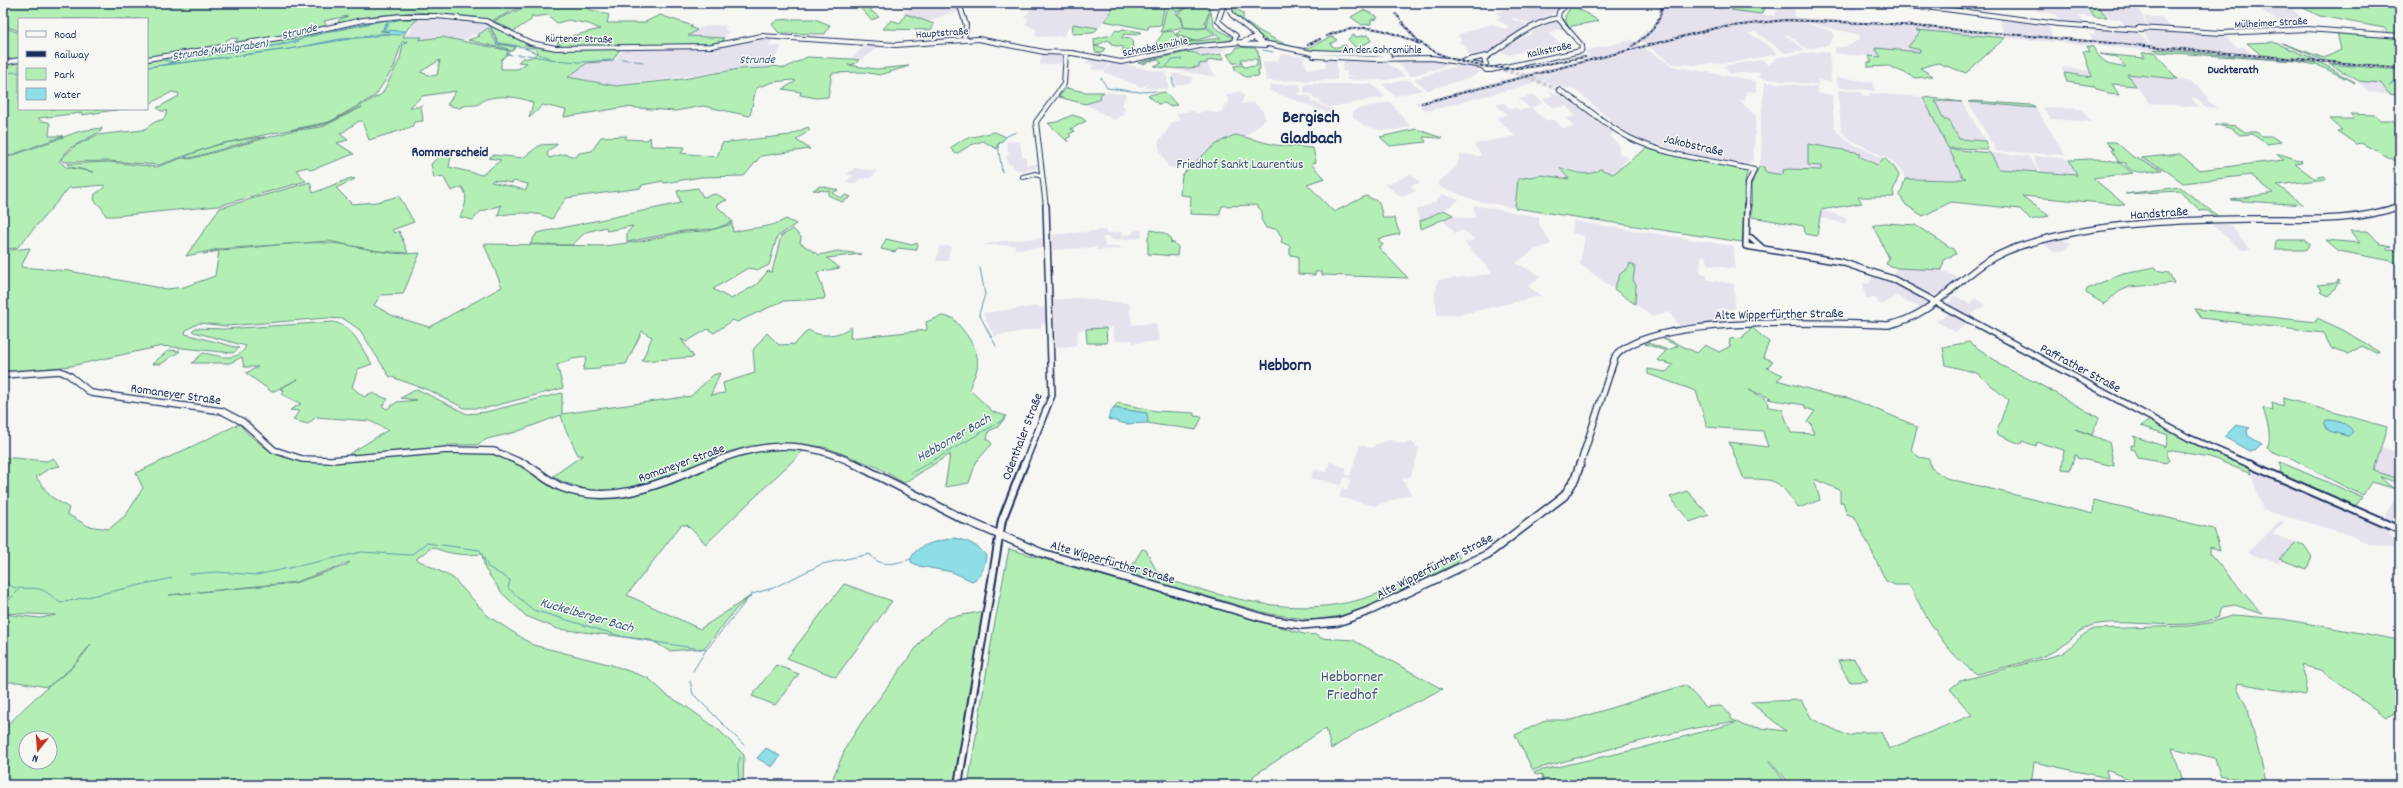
<svg xmlns="http://www.w3.org/2000/svg" width="2403" height="788" font-family="Dekko,sans-serif">
<style>
.built{fill:#e5e1ed}
.green{fill:#b3efb5;stroke:#678f8a;fill-rule:evenodd}
.water{fill:#8ddee6;stroke:#5f98b0;fill-rule:evenodd}
.lines{fill:none;stroke-linecap:round;stroke-linejoin:round}
.stream{stroke:#5f98b0;stroke-width:1}
.secondary-tunnel{stroke:#caced4;stroke-width:4;stroke-dasharray:4 2;stroke-linecap:butt}
.secondary-far2-casing{stroke:#1b2f5e;stroke-width:6}
.secondary-far1-casing{stroke:#1b2f5e;stroke-width:8}
.secondary-casing{stroke:#1b2f5e;stroke-width:10}
.primary-far2-casing{stroke:#1b2f5e;stroke-width:7}
.primary-far1-casing{stroke:#1b2f5e;stroke-width:8}
.primary-casing{stroke:#1b2f5e;stroke-width:10}
.secondary-far2{stroke:#f6f6f2;stroke-width:4}
.secondary-far1{stroke:#f6f6f2;stroke-width:5}
.secondary{stroke:#f6f6f2;stroke-width:6}
.primary-far2{stroke:#f6f6f2;stroke-width:4.5}
.primary-far1{stroke:#f6f6f2;stroke-width:5.5}
.primary{stroke:#f6f6f2;stroke-width:7}
.rail-casing{stroke:#1b2f5e;stroke-width:2}
.rail{stroke:#f6f6f2;stroke-width:1;stroke-dasharray:2.5;stroke-linecap:butt}
.labels{text-anchor:middle;stroke-width:3;stroke-linejoin:round;paint-order:stroke}
.far-street-label{font-size:11px;fill:#1b2f5e;stroke:#f6f6f2}
.far-water-label{font-size:12px;font-style:italic;fill:#385b80;stroke:#f6f6f2}
.far-neighbourhood-label{font-size:12px;font-weight:bold;fill:#1b2f5e;stroke:#f6f6f2}
.street-label{font-size:13px;fill:#1b2f5e;stroke:#f6f6f2}
.park-label{font-size:13px;fill:#39556f;stroke:#f6f6f2}
.far-district-label{font-size:14px;font-weight:bold;fill:#1b2f5e;stroke:#f6f6f2}
.water-label{font-size:14px;font-style:italic;fill:#385b80;stroke:#f6f6f2}
.near-park-label{font-size:16px;fill:#39556f;stroke:#f6f6f2}
.district-label{font-size:17px;font-weight:bold;fill:#1b2f5e;stroke:#f6f6f2}
.far-town-label{font-size:18px;font-weight:bold;fill:#1b2f5e;stroke:#f6f6f2}
</style>
<rect width="100%" height="100%" fill="#f6f6f2"/>
<filter id="ink" filterUnits="userSpaceOnUse"><feTurbulence type="fractalNoise" baseFrequency=".025" numOctaves="2"/><feDisplacementMap in="SourceGraphic" scale="8" xChannelSelector="R" yChannelSelector="G"/><feConvolveMatrix kernelMatrix="1 2 1 2 8 2 1 2 1" color-interpolation-filters="sRGB"/></filter>
<g filter="url(#ink)">
<path class="built" d="M 919,3 L 956,3 L 960,12 L 947,14 L 928,22 L 902,13 Z
M 1037,3 L 1100,5 L 1113,3 L 1113,4 L 1107,21 L 1104,21 L 1098,28 L 1072,24 L 1063,36 L 1038,37 L 1035,35 L 1036,29 L 1025,24 L 1029,18 L 1024,17 Z
M 1517,3 L 1529,3 L 1544,9 L 1548,6 L 1539,3 L 1562,5 L 1548,18 L 1538,14 L 1547,18 L 1534,25 L 1514,18 L 1511,19 L 1532,26 L 1500,44 L 1488,53 L 1475,58 L 1467,52 L 1469,51 L 1459,41 L 1461,39 L 1458,36 L 1459,34 L 1492,24 L 1504,29 L 1510,27 L 1496,19 L 1502,16 L 1494,13 L 1522,6 Z
M 1654,3 L 1700,3 L 1725,9 L 1774,16 L 1778,10 L 1769,7 L 1771,3 L 1780,3 L 1795,6 L 1794,17 L 2003,33 L 2000,18 L 2048,25 L 2054,42 L 1917,30 L 1920,32 L 1920,53 L 1876,48 L 1882,57 L 1850,55 L 1835,53 L 1835,48 L 1849,46 L 1859,39 L 1860,35 L 1803,22 L 1833,32 L 1834,35 L 1829,45 L 1807,49 L 1787,34 L 1785,35 L 1805,50 L 1785,53 L 1756,32 L 1747,33 L 1761,40 L 1778,54 L 1734,62 L 1697,65 L 1673,64 L 1638,39 L 1646,31 L 1649,32 L 1658,19 L 1660,14 Z
M 1806,3 L 1856,3 L 1857,4 L 1856,10 Z
M 2035,3 L 2084,3 L 2095,17 L 2079,16 L 2085,24 L 2061,22 L 2055,14 L 2037,11 Z
M 2095,3 L 2134,3 L 2141,12 L 2147,28 L 2136,25 L 2126,27 L 2121,20 L 2107,17 Z
M 2260,3 L 2286,3 L 2302,18 L 2298,18 L 2298,21 L 2304,27 L 2285,27 L 2263,11 Z
M 2144,17 L 2161,17 L 2172,30 L 2149,28 Z
M 432,18 L 452,22 L 466,21 L 453,21 L 443,19 L 460,20 L 483,23 L 492,26 L 488,25 L 488,28 L 478,35 L 473,34 L 462,41 L 443,37 L 418,40 L 421,37 L 403,37 L 413,29 L 408,28 L 418,19 Z
M 1555,20 L 1564,29 L 1553,30 L 1555,32 L 1548,34 L 1563,45 L 1535,47 L 1510,55 L 1498,51 Z
M 713,25 L 727,26 L 724,29 L 729,33 L 724,38 L 688,36 L 700,28 Z
M 2091,28 L 2133,31 L 2138,33 L 2153,47 L 2143,32 L 2224,35 L 2236,47 L 2244,47 L 2252,55 L 2400,67 L 2400,70 L 2152,48 L 2154,51 L 2059,42 L 2054,39 L 2092,41 L 2090,35 L 2096,35 Z
M 770,38 L 773,38 L 769,46 L 782,46 L 769,68 L 739,69 L 617,86 L 568,77 L 587,63 L 615,59 L 625,48 L 711,47 Z
M 1632,40 L 1672,66 L 1756,81 L 1756,92 L 1746,91 L 1745,101 L 1739,100 L 1756,116 L 1753,162 L 1740,164 L 1688,153 L 1639,139 L 1623,131 L 1577,91 L 1565,87 L 1554,86 L 1545,80 L 1428,111 L 1422,108 L 1420,105 L 1414,103 L 1524,74 L 1594,58 L 1573,59 L 1531,68 L 1515,68 L 1589,56 L 1584,51 Z
M 867,44 L 880,45 L 862,60 L 852,58 Z
M 1212,47 L 1213,48 L 1229,49 L 1201,57 L 1196,51 Z
M 1824,51 L 1829,53 L 1831,82 L 1817,80 L 1818,85 L 1759,78 L 1761,73 L 1759,72 L 1731,74 L 1723,66 L 1762,60 L 1768,65 L 1776,59 L 1775,58 Z
M 1042,53 L 1064,54 L 1065,63 L 1040,65 Z
M 1281,54 L 1307,57 L 1303,59 L 1308,69 L 1326,68 L 1325,58 L 1337,60 L 1337,80 L 1266,81 L 1263,62 L 1278,61 Z
M 1091,58 L 1110,62 L 1104,71 L 1091,69 L 1094,65 L 1086,63 Z
M 1434,59 L 1453,64 L 1411,76 L 1395,61 Z
M 1344,61 L 1385,61 L 1405,76 L 1386,80 L 1347,80 L 1347,77 L 1359,77 L 1347,76 L 1347,71 L 1342,71 Z
M 1112,62 L 1167,73 L 1165,76 L 1141,87 L 1104,72 Z
M 1207,63 L 1212,73 L 1218,77 L 1175,70 L 1181,67 L 1199,67 L 1198,64 Z
M 1463,64 L 1475,67 L 1480,72 L 1472,77 L 1428,90 L 1414,79 Z
M 2062,67 L 2090,71 L 2092,77 L 2064,73 Z
M 1172,74 L 1172,73 L 1194,77 L 1190,83 L 1174,85 Z
M 2127,74 L 2177,79 L 2192,83 L 2200,88 L 2208,97 L 2207,100 L 2217,108 L 2204,107 L 2197,98 L 2191,97 L 2198,107 L 2150,103 Z
M 1167,76 L 1167,83 L 1169,83 L 1168,89 L 1145,88 L 1149,83 Z
M 1837,77 L 1872,82 L 1875,91 L 1840,87 L 1838,86 Z
M 1409,80 L 1422,90 L 1395,96 L 1382,84 Z
M 2358,81 L 2381,83 L 2389,94 L 2369,92 Z
M 1765,82 L 1817,87 L 1817,93 L 1832,95 L 1834,126 L 1837,132 L 1852,144 L 1883,158 L 1877,165 L 1865,160 L 1866,158 L 1859,156 L 1860,153 L 1821,166 L 1821,170 L 1788,170 L 1783,175 L 1764,172 L 1759,167 L 1762,153 L 1760,130 Z
M 1300,84 L 1301,92 L 1296,94 L 1311,97 L 1311,104 L 1313,102 L 1336,111 L 1329,113 L 1270,91 L 1269,85 Z
M 1305,84 L 1372,84 L 1385,97 L 1330,107 L 1319,103 L 1321,101 L 1314,99 L 1313,95 L 1304,92 Z
M 1840,90 L 1862,92 L 1863,96 L 1869,96 L 1869,93 L 1923,97 L 1962,176 L 1967,178 L 1956,180 L 1905,179 L 1902,171 L 1893,161 L 1851,140 L 1841,131 L 1838,91 Z
M 1241,91 L 1244,96 L 1241,104 L 1254,103 L 1262,110 L 1266,119 L 1245,137 L 1239,135 L 1228,137 L 1194,165 L 1177,168 L 1168,167 L 1159,148 L 1159,141 L 1173,122 L 1180,121 L 1177,113 L 1194,111 L 1196,114 L 1206,110 L 1217,113 L 1225,110 L 1222,110 L 1229,102 L 1226,95 Z
M 1549,91 L 1572,101 L 1614,132 L 1610,135 L 1619,146 L 1619,153 L 1629,158 L 1622,164 L 1622,168 L 1613,174 L 1600,169 L 1595,173 L 1585,174 L 1568,168 L 1561,169 L 1569,179 L 1541,175 L 1518,179 L 1515,208 L 1477,201 L 1440,187 L 1439,182 L 1457,166 L 1460,155 L 1467,154 L 1480,157 L 1481,154 L 1474,144 L 1515,136 L 1497,118 L 1508,115 L 1496,105 L 1503,103 L 1511,109 L 1516,108 L 1520,111 L 1530,108 L 1519,99 L 1535,95 L 1542,103 L 1531,108 L 1545,120 L 1555,120 L 1562,128 L 1574,127 L 1566,118 L 1576,116 L 1566,106 L 1554,108 L 1543,99 L 1553,96 Z
M 1104,92 L 1126,94 L 1122,105 L 1126,110 L 1122,111 L 1125,114 L 1114,120 L 1085,104 L 1101,99 L 1099,95 Z
M 1934,101 L 1963,103 L 1985,141 L 1959,139 L 1949,120 L 1944,120 Z
M 1390,102 L 1410,126 L 1395,130 L 1380,130 L 1365,126 L 1353,117 L 1353,112 L 1357,109 Z
M 1969,103 L 2036,108 L 2065,155 L 1996,151 Z
M 2043,107 L 2081,109 L 2092,122 L 2051,119 Z
M 1020,141 L 1022,157 L 1026,157 L 1026,165 L 1038,164 L 1035,169 L 1022,171 L 1015,169 L 1012,164 L 1008,164 L 1006,156 L 1009,155 L 1006,142 Z
M 1990,153 L 2028,156 L 2039,172 L 1999,169 Z
M 2035,156 L 2067,159 L 2077,175 L 2041,172 L 2033,157 Z
M 855,168 L 876,171 L 875,174 L 868,179 L 860,178 L 854,184 L 846,181 L 853,176 L 847,174 Z
M 1411,174 L 1420,183 L 1410,186 L 1416,191 L 1405,196 L 1400,196 L 1383,183 L 1389,184 Z
M 1442,194 L 1459,200 L 1446,209 L 1420,221 L 1416,210 L 1435,202 Z
M 1474,205 L 1539,217 L 1539,224 L 1551,244 L 1534,250 L 1516,263 L 1541,276 L 1528,286 L 1541,296 L 1458,315 L 1437,315 L 1435,294 L 1438,280 L 1493,274 L 1464,242 L 1476,240 L 1463,230 L 1455,233 L 1443,220 L 1453,215 L 1459,218 L 1475,218 Z
M 1821,210 L 1847,218 L 1845,224 L 1819,217 Z
M 1573,221 L 1734,246 L 1735,269 L 1709,265 L 1706,257 L 1701,256 L 1700,272 L 1707,276 L 1707,280 L 1734,284 L 1735,309 L 1717,309 L 1724,322 L 1681,328 L 1669,312 L 1652,316 L 1635,304 L 1636,285 L 1633,280 L 1635,266 L 1629,267 L 1620,274 L 1614,289 L 1580,264 L 1585,236 L 1572,233 Z
M 2213,223 L 2230,225 L 2251,250 L 2242,250 L 2212,225 L 2215,225 Z
M 1105,230 L 1106,233 L 1122,232 L 1123,235 L 1133,234 L 1134,230 L 1142,230 L 1141,238 L 1111,240 L 1110,236 L 1103,237 L 1105,247 L 1120,246 L 1120,249 L 1096,250 L 1096,247 L 1053,250 L 1052,235 Z
M 1045,238 L 1045,248 L 1015,249 L 1015,245 L 982,245 L 1002,241 Z
M 2061,238 L 2071,244 L 2065,250 L 2055,253 L 2041,242 Z
M 940,246 L 951,246 L 947,261 L 936,261 Z
M 1897,268 L 1942,270 L 1959,279 L 1941,294 L 1932,295 L 1892,276 Z
M 1874,274 L 1905,287 L 1931,302 L 1923,309 L 1897,296 L 1883,304 L 1879,304 L 1876,298 L 1866,298 L 1863,283 L 1869,284 Z
M 1954,296 L 1970,303 L 1975,298 L 1985,305 L 1969,316 L 1948,304 Z
M 1077,298 L 1129,303 L 1132,325 L 1156,323 L 1159,341 L 1133,343 L 1133,340 L 1115,341 L 1113,327 L 1078,330 L 1076,346 L 1056,347 L 1054,300 Z
M 1039,306 L 1040,308 L 1046,307 L 1047,324 L 1041,324 L 1041,328 L 994,336 L 983,313 Z
M 1951,312 L 1969,322 L 1956,332 L 1936,321 Z
M 1391,440 L 1402,444 L 1412,442 L 1419,449 L 1411,476 L 1402,479 L 1411,494 L 1375,506 L 1339,497 L 1342,487 L 1347,491 L 1351,478 L 1344,477 L 1341,485 L 1311,478 L 1314,470 L 1326,472 L 1330,462 L 1347,468 L 1345,474 L 1350,476 L 1360,445 L 1372,448 L 1375,447 L 1374,445 Z
M 2381,447 L 2400,454 L 2400,479 L 2374,472 Z
M 2249,466 L 2384,524 L 2397,549 L 2369,543 L 2344,533 L 2263,510 Z
M 2400,491 L 2400,527 L 2383,519 Z
M 2280,521 L 2285,522 L 2272,534 L 2297,543 L 2279,559 L 2280,564 L 2247,553 Z"/>
<path class="green" d="M 530,3 L 491,21 L 475,17 L 416,12 L 373,16 L 338,24 L 339,20 L 348,16 L 324,21 L 327,27 L 234,44 L 238,38 L 228,39 L 222,46 L 147,58 L 147,19 L 19,19 L 19,31 L 3,25 L 3,4 L 6,3 Z
M 535,3 L 597,3 L 588,9 L 609,15 L 607,23 L 643,23 L 660,15 L 693,26 L 690,27 L 697,30 L 688,36 L 724,38 L 722,44 L 565,46 L 557,44 L 558,41 L 567,40 L 572,36 L 600,29 L 589,24 L 568,20 L 557,23 L 548,15 L 534,17 L 532,15 L 531,20 L 514,31 L 494,21 Z
M 856,3 L 877,6 L 870,10 L 879,17 L 871,20 Z
M 1113,3 L 1165,3 L 1161,25 L 1149,26 L 1148,29 L 1146,29 L 1104,21 L 1110,14 Z
M 1194,3 L 1207,4 L 1210,11 L 1205,21 L 1207,27 L 1199,29 L 1184,27 L 1182,18 L 1177,14 L 1189,7 L 1177,12 L 1175,10 L 1171,9 L 1181,18 L 1183,27 L 1161,32 L 1167,6 L 1184,8 Z
M 1230,3 L 1234,3 L 1233,7 L 1243,13 L 1243,21 C 1258,30 1290,51 1307,48 C 1316,46 1324,38 1333,37 L 1337,40 L 1330,44 C 1335,50 1339,46 1345,45 L 1349,50 L 1371,47 L 1378,52 L 1313,51 L 1267,41 L 1235,16 Z
M 1739,3 L 1767,3 L 1761,14 L 1731,10 Z
M 2084,3 L 2095,3 L 2107,17 L 2095,17 Z
M 2293,3 L 2400,3 L 2400,35 L 2389,33 L 2384,28 L 2320,16 Z
M 1572,5 L 1599,21 L 1567,27 L 1565,16 Z
M 1363,10 L 1377,16 L 1377,19 L 1371,20 L 1371,24 L 1362,25 L 1351,17 Z
M 1211,12 L 1214,27 L 1233,38 L 1231,40 L 1177,49 L 1177,47 L 1167,48 L 1167,50 L 1150,51 L 1164,32 L 1172,31 L 1177,36 L 1193,41 L 1170,44 L 1167,45 L 1221,38 L 1207,26 L 1207,19 Z
M 906,14 L 934,24 L 931,30 L 883,29 L 891,20 L 900,23 Z
M 410,19 L 418,19 L 408,28 L 403,37 L 422,37 L 419,40 L 442,37 L 511,51 L 501,60 L 501,69 L 518,69 L 527,63 L 518,62 L 523,58 C 531,59 534,56 538,52 L 535,48 L 525,48 L 529,45 L 548,49 L 621,48 L 612,61 L 587,63 L 568,77 L 616,86 L 683,79 L 739,69 L 768,68 L 774,66 L 785,68 L 807,57 L 852,59 L 859,60 L 855,64 L 848,65 L 876,69 L 909,66 L 880,75 L 864,72 L 832,73 L 828,97 L 816,98 L 800,95 L 801,92 L 783,89 L 796,81 L 793,80 L 773,82 L 756,88 L 750,116 L 703,106 L 675,111 L 626,107 L 564,117 L 566,110 L 543,105 L 529,118 L 533,103 C 520,96 500,95 486,99 C 482,101 479,105 475,105 C 469,106 465,104 460,108 L 447,105 L 456,91 L 422,96 L 410,107 L 419,107 L 421,105 L 423,121 L 414,122 L 412,127 L 369,140 L 362,121 L 359,121 L 340,134 L 348,140 L 337,143 L 354,154 L 311,170 L 307,167 L 296,170 L 306,181 L 218,206 L 114,216 L 106,216 L 102,208 L 94,200 L 95,194 L 104,188 L 104,185 L 69,188 L 17,248 L 3,249 L 3,159 L 80,131 L 102,128 L 101,131 L 70,148 L 59,161 L 66,167 L 94,172 L 70,167 L 67,164 L 109,162 L 157,167 L 182,158 L 190,159 L 291,131 L 322,127 L 362,107 L 324,125 L 292,130 L 330,122 L 382,94 L 400,59 L 403,44 L 408,41 L 402,42 L 394,67 L 375,96 L 329,122 L 219,144 L 159,165 L 109,161 L 63,162 L 61,159 L 75,146 L 97,135 L 143,130 L 155,122 L 164,119 L 167,111 L 161,111 L 157,108 L 179,96 L 178,93 L 172,92 L 147,105 L 147,61 L 286,39 L 337,27 L 337,30 C 363,24 383,19 410,19 ZM 440,60 L 437,75 L 432,76 L 420,72 Z
M 795,19 L 815,19 L 830,25 L 825,34 L 779,33 L 772,24 L 778,20 Z
M 1073,24 L 1098,28 L 1093,33 L 1072,34 Z
M 493,25 L 529,43 L 523,47 L 499,43 L 491,28 Z
M 3,27 L 19,33 L 19,59 L 3,62 Z
M 488,28 L 497,44 L 516,47 L 512,51 L 468,40 L 480,36 L 478,35 Z
M 1184,28 L 1207,28 L 1215,35 L 1194,41 L 1176,34 Z
M 1122,29 L 1141,32 L 1137,35 L 1124,34 L 1122,38 L 1132,39 L 1133,49 L 1122,50 L 1124,47 L 1111,45 L 1111,42 L 1108,40 L 1095,46 L 1105,48 L 1102,53 L 1095,52 L 1094,39 L 1112,35 L 1115,30 L 1120,31 Z
M 1916,30 L 2005,38 L 1966,73 L 1938,63 L 1920,68 L 1933,76 L 1916,78 L 1889,66 L 1868,67 L 1868,62 L 1872,62 L 1868,56 L 1881,57 L 1875,48 L 1920,52 L 1920,50 L 1908,47 L 1920,32 Z
M 2337,32 L 2400,36 L 2400,67 L 2325,61 L 2282,43 L 2324,58 L 2341,50 Z
M 1353,35 L 1357,37 L 1368,35 L 1371,41 L 1356,48 L 1348,39 Z
M 2273,42 L 2317,60 L 2261,55 L 2247,43 Z
M 2087,46 L 2093,47 C 2100,61 2110,67 2126,67 L 2116,57 L 2100,54 L 2145,58 L 2142,53 L 2155,52 L 2177,79 L 2127,74 L 2136,86 L 2112,84 L 2119,95 L 2108,94 L 2105,91 L 2096,89 L 2094,86 L 2067,82 L 2064,73 L 2092,77 L 2083,51 L 2090,52 Z
M 1237,47 L 1255,48 L 1258,52 L 1260,69 L 1258,70 L 1259,76 L 1246,77 L 1236,71 L 1234,66 L 1243,65 L 1244,67 L 1257,66 L 1257,59 L 1241,59 L 1242,63 L 1233,63 L 1227,54 L 1233,53 Z
M 2154,49 L 2322,63 L 2355,83 L 2320,66 L 2296,61 L 2158,52 Z
M 1187,52 L 1197,53 L 1201,57 L 1222,54 L 1224,59 L 1207,61 L 1207,63 L 1199,64 L 1199,67 C 1183,69 1170,69 1154,66 L 1162,63 L 1156,59 L 1143,64 L 1138,63 Z
M 19,62 L 19,109 L 122,109 L 82,115 L 81,113 L 38,118 L 41,121 L 49,122 L 50,125 L 49,136 L 63,136 L 3,158 L 3,65 Z
M 2329,64 L 2400,70 L 2400,96 L 2389,94 L 2381,83 L 2359,81 Z
M 1066,88 L 1085,92 L 1104,92 L 1100,95 L 1101,99 L 1085,104 L 1059,97 Z
M 1165,92 L 1177,105 L 1169,106 L 1165,103 L 1158,104 L 1148,95 Z
M 1923,97 L 1962,102 L 1935,101 L 1944,120 L 1949,120 L 1959,139 L 1985,141 L 1988,149 L 1948,148 Z
M 1973,101 L 2030,105 L 2036,108 L 1968,102 Z
M 2350,114 L 2375,115 L 2380,120 L 2392,120 L 2400,126 L 2400,160 L 2394,160 L 2361,143 L 2356,144 L 2337,131 L 2342,130 L 2330,119 L 2355,119 Z
M 1072,115 L 1082,118 L 1086,121 L 1071,129 L 1075,131 L 1069,134 L 1071,136 L 1066,139 L 1068,142 L 1048,123 L 1057,122 Z
M 2215,124 L 2236,126 L 2245,132 L 2256,132 L 2262,136 L 2271,136 L 2281,142 L 2267,144 L 2252,134 L 2240,135 L 2232,129 Z
M 808,127 L 810,130 L 796,140 L 810,149 L 761,156 L 744,176 L 701,177 L 664,183 L 663,181 L 642,185 L 641,188 L 566,198 L 552,219 C 538,211 513,212 498,216 L 501,205 L 480,212 L 473,220 L 460,217 C 465,207 469,197 462,187 L 451,191 L 443,176 L 434,178 L 431,164 L 439,156 L 451,156 L 449,167 L 482,175 L 501,160 L 489,158 L 493,155 L 523,158 L 540,145 L 558,144 L 549,150 L 547,154 L 549,158 L 564,154 L 576,157 L 579,153 L 592,151 L 601,137 L 627,136 L 625,139 L 647,140 L 650,137 L 651,146 L 685,147 L 681,153 L 717,157 L 722,143 L 790,135 ZM 493,180 L 512,183 L 514,181 L 528,184 L 526,190 L 491,182 Z
M 1416,129 L 1442,138 C 1434,138 1430,137 1423,137 L 1426,142 L 1390,146 L 1380,137 Z
M 995,132 L 1006,137 L 997,145 L 997,149 L 983,141 L 971,145 L 956,154 L 950,148 L 964,139 Z
M 1236,135 L 1275,145 L 1313,148 L 1316,162 L 1311,164 L 1325,178 L 1307,184 L 1334,212 L 1366,196 L 1379,202 L 1383,218 L 1394,218 L 1400,234 L 1378,239 L 1383,245 L 1378,247 L 1408,278 L 1322,275 L 1322,272 L 1315,272 L 1315,275 L 1298,274 L 1298,256 L 1290,255 L 1290,246 L 1281,242 L 1282,238 L 1277,229 L 1266,228 L 1261,219 L 1262,211 L 1256,205 L 1222,206 L 1219,215 L 1190,214 L 1191,196 L 1180,195 L 1182,175 C 1197,161 1216,140 1236,135 Z
M 265,137 L 190,158 L 184,157 C 208,146 238,139 265,137 Z
M 2106,142 L 2116,142 L 2133,157 L 2162,170 C 2150,171 2135,176 2126,166 L 2126,163 L 2117,162 L 2119,162 L 2111,150 L 2114,150 Z
M 1808,144 L 1861,153 L 1859,156 L 1877,165 L 1884,158 L 1894,167 L 1899,175 L 1893,191 L 1894,197 L 1858,197 L 1862,203 L 1821,210 L 1817,236 L 1805,234 L 1804,226 L 1752,217 L 1751,185 L 1759,167 L 1764,167 L 1765,172 L 1783,175 L 1783,170 L 1788,169 L 1821,170 L 1821,166 L 1808,165 Z
M 1648,147 L 1652,150 L 1733,167 L 1747,172 L 1744,187 L 1744,226 L 1742,242 L 1515,208 L 1518,179 L 1541,175 L 1569,179 L 1560,168 C 1572,170 1587,179 1600,169 L 1613,174 Z
M 1949,149 L 1990,153 L 1999,169 L 2077,175 L 2069,160 C 2082,160 2106,156 2121,164 C 2125,166 2128,171 2133,173 L 2093,178 L 2125,205 L 2022,196 L 2049,216 L 2030,220 L 2020,209 L 1951,202 L 1923,216 L 1906,205 L 1900,196 L 1905,179 L 1956,180 L 1966,178 L 1962,176 Z
M 2180,154 L 2199,170 L 2284,160 L 2276,154 L 2280,154 L 2302,161 L 2300,161 L 2302,163 L 2295,164 L 2314,178 L 2324,176 L 2327,179 L 2277,185 L 2304,205 L 2231,200 L 2273,193 L 2251,175 L 2183,183 L 2164,169 L 2141,158 Z
M 351,178 L 355,179 L 336,188 L 352,204 L 377,202 L 399,196 L 414,222 L 392,230 L 394,233 L 399,231 L 408,253 L 377,251 L 329,241 L 219,249 L 186,256 L 220,208 L 310,182 L 313,193 Z
M 820,186 L 838,190 L 832,193 L 841,198 L 846,195 L 851,197 L 842,202 L 828,195 L 830,191 L 813,190 Z
M 2180,187 L 2219,217 L 2216,218 L 2208,211 L 2200,210 L 2179,191 L 2125,194 Z
M 698,188 L 703,197 L 716,194 L 727,200 L 716,205 L 733,222 L 714,229 L 683,231 L 627,242 L 627,233 L 633,226 L 607,231 L 606,227 L 586,232 L 572,245 L 530,244 L 537,233 L 681,203 L 677,191 Z
M 1444,210 L 1453,215 L 1421,229 L 1420,221 Z
M 786,219 L 796,224 L 777,237 L 769,265 L 759,270 L 748,268 L 713,289 L 731,299 L 756,285 L 768,271 L 772,272 L 781,236 L 793,229 L 801,237 L 800,243 L 819,255 L 837,251 L 861,254 L 827,258 L 840,268 L 817,272 L 825,296 L 824,299 L 783,301 L 737,322 L 733,320 L 714,333 L 708,329 L 686,342 L 681,339 L 694,357 L 642,361 L 652,337 L 642,331 L 626,364 L 600,366 L 599,369 L 583,370 L 587,357 L 572,359 L 557,365 L 563,388 L 486,408 L 464,408 L 431,391 L 389,376 L 360,330 L 344,319 L 327,318 L 227,326 L 199,323 L 186,330 L 185,334 L 189,335 L 239,348 L 233,353 L 162,346 L 71,366 L 3,373 L 3,251 L 30,248 L 21,267 L 69,271 L 167,289 L 184,287 L 215,276 L 219,251 L 203,254 L 217,250 C 255,249 293,241 330,243 C 362,245 385,257 420,253 L 403,294 L 381,295 L 374,305 L 393,316 L 429,327 L 502,287 L 484,244 L 605,246 L 642,241 L 684,232 L 708,231 L 732,224 L 733,232 C 751,227 770,229 786,219 Z
M 1885,223 L 1915,225 L 1953,249 L 1956,254 L 1944,260 L 1942,270 L 1897,268 L 1886,264 L 1889,258 L 1873,226 L 1877,224 Z
M 1151,230 L 1164,233 L 1170,237 L 1171,243 L 1173,242 L 1178,247 L 1177,256 L 1148,254 L 1148,237 Z
M 2350,231 L 2368,231 L 2381,245 L 2391,247 L 2387,248 L 2387,250 L 2400,251 L 2400,265 L 2391,261 L 2339,251 L 2326,240 L 2360,243 Z
M 886,239 L 912,245 L 917,243 L 918,245 L 916,250 L 898,248 L 895,252 L 881,249 Z
M 2276,240 L 2304,240 L 2309,244 L 2308,247 L 2305,250 L 2275,250 Z
M 1630,263 L 1635,266 L 1633,280 L 1636,285 L 1635,304 L 1614,289 L 1620,274 L 1629,267 Z
M 2155,267 L 2160,272 L 2169,273 L 2174,283 L 2130,287 L 2120,291 L 2104,304 L 2086,293 L 2087,289 L 2123,273 Z
M 2338,280 L 2340,281 L 2329,296 L 2320,292 L 2322,290 L 2317,285 L 2337,283 Z
M 2195,309 L 2316,322 L 2317,318 L 2343,330 L 2379,352 L 2376,353 L 2362,346 L 2348,354 L 2332,349 L 2323,333 L 2201,318 Z
M 942,316 L 953,318 C 965,333 983,351 976,372 C 974,379 970,382 970,390 L 993,412 L 1006,416 L 998,427 L 989,431 L 987,438 L 992,444 L 976,462 L 969,483 L 945,487 L 950,454 L 904,483 L 877,467 L 838,452 L 824,447 L 794,443 L 750,446 L 728,452 L 635,488 L 609,491 L 589,490 L 563,482 L 553,476 L 583,455 L 578,455 L 565,428 L 561,415 L 516,432 L 487,439 L 477,445 L 447,445 L 446,447 L 355,455 L 349,454 L 388,430 L 370,421 L 316,417 L 308,424 L 293,420 L 299,411 L 290,410 L 301,404 L 281,394 L 285,391 L 280,389 L 298,379 L 272,392 L 246,373 L 258,367 L 244,367 L 242,357 L 230,363 L 192,363 L 203,353 C 217,355 238,364 246,346 L 194,332 L 192,331 L 195,328 L 224,329 L 334,322 C 355,328 360,347 372,364 L 358,369 L 352,387 L 364,397 L 371,393 L 388,399 L 382,406 L 387,409 L 397,402 L 417,400 L 401,398 L 417,389 L 467,414 L 486,412 L 562,393 L 562,414 L 691,396 L 713,375 L 720,373 L 711,395 L 725,393 L 723,383 L 755,373 L 753,350 L 767,333 L 779,345 L 795,344 L 808,330 C 822,338 838,336 851,327 L 850,338 L 927,330 L 926,322 Z
M 1749,325 L 1769,342 L 1763,357 L 1773,361 L 1767,368 L 1783,375 L 1777,380 L 1833,396 L 1849,398 L 1914,425 L 1917,428 L 1911,450 L 1919,457 L 1929,459 L 1931,468 L 1946,478 L 2093,514 L 2094,500 L 2214,529 L 2220,550 L 2210,547 L 2210,554 L 2262,614 L 2235,605 L 2222,607 L 2219,617 C 2187,632 2133,619 2098,624 C 2077,627 2072,642 2055,651 C 2032,662 2002,667 1977,674 C 1945,653 1927,618 1909,585 L 1895,585 L 1886,581 L 1855,517 L 1847,514 L 1843,502 L 1840,502 L 1840,490 L 1814,479 L 1820,500 L 1798,508 C 1778,480 1779,479 1744,479 L 1729,442 L 1768,447 L 1763,431 L 1707,427 L 1696,391 L 1648,374 L 1648,369 L 1666,372 L 1673,365 L 1657,360 L 1666,351 L 1645,344 L 1648,343 L 1668,350 L 1678,346 L 1663,339 L 1665,338 L 1697,353 L 1705,345 L 1719,352 L 1731,346 L 1729,345 L 1730,339 L 1744,338 L 1743,336 L 1750,330 ZM 1749,390 L 1771,398 L 1768,399 L 1805,405 L 1805,408 L 1815,411 L 1807,422 L 1811,423 L 1814,434 L 1791,433 L 1782,409 L 1768,407 L 1767,400 Z
M 1106,328 L 1107,343 L 1087,343 L 1086,329 Z
M 1969,342 L 1999,363 L 1998,364 L 2039,384 L 2099,418 L 2092,435 L 2075,429 L 2109,442 L 2114,466 L 2077,458 L 2077,455 L 2075,455 L 2070,470 L 2062,469 L 2064,450 L 2037,442 L 2036,446 L 2022,441 L 2021,444 L 1996,434 L 2008,400 L 1977,373 L 1946,365 L 1943,347 Z
M 169,350 L 180,351 L 161,364 L 152,364 Z
M 2283,398 L 2387,427 L 2374,471 L 2400,479 L 2400,483 L 2380,477 L 2390,486 L 2400,490 L 2371,482 L 2363,495 C 2339,485 2318,472 2295,460 C 2285,455 2276,455 2267,448 C 2273,436 2266,420 2263,408 L 2273,410 L 2272,402 L 2283,406 ZM 2329,420 L 2340,422 L 2347,436 L 2326,429 L 2324,424 Z
M 1118,403 L 1156,411 L 1194,413 L 1194,416 L 1202,417 L 1196,430 C 1179,426 1164,427 1148,423 L 1146,413 L 1113,408 Z
M 2150,420 L 2249,466 L 2251,474 L 2210,457 L 2167,450 L 2167,455 L 2170,460 L 2167,463 L 2138,458 L 2135,450 L 2131,449 L 2131,445 L 2134,446 L 2135,438 L 2133,436 L 2166,447 L 2168,435 L 2141,426 Z
M 239,424 C 243,427 244,431 248,434 C 269,451 275,457 304,461 L 446,452 L 493,453 L 515,461 L 550,484 L 610,497 L 761,449 L 805,449 L 706,544 L 687,525 L 681,525 L 627,595 L 700,629 L 752,595 L 735,610 L 705,648 L 669,651 L 651,640 L 558,629 L 526,616 L 502,593 L 485,569 L 482,554 C 464,556 448,554 432,547 L 416,559 L 453,578 L 488,616 L 533,645 L 612,665 L 648,678 L 668,696 L 684,705 L 719,730 L 744,755 L 743,785 L 3,785 L 3,730 C 17,715 32,700 48,687 C 66,672 78,664 91,644 L 69,671 L 47,687 L 18,682 L 3,682 L 3,614 L 40,618 L 56,615 L 3,613 L 3,457 L 47,461 L 53,458 L 60,466 L 50,468 L 36,477 L 50,496 L 69,508 L 67,514 L 88,526 L 109,529 L 126,515 L 143,488 L 136,473 ZM 350,562 L 347,565 L 295,583 L 169,595 L 296,582 ZM 26,738 L 50,738 L 50,762 L 26,762 Z
M 2280,462 L 2362,497 L 2355,507 L 2281,474 Z
M 1687,491 L 1709,515 L 1690,522 L 1670,497 Z
M 2297,543 L 2304,545 L 2312,557 L 2307,569 L 2279,559 Z
M 1009,549 L 1304,634 L 1318,635 L 1320,638 L 1353,640 L 1442,689 L 1357,732 L 1331,749 L 1326,728 L 1253,776 L 1254,785 L 968,785 L 993,632 Z
M 1142,549 L 1146,550 L 1157,572 L 1167,575 L 1165,579 C 1238,601 1308,622 1382,592 C 1403,584 1424,574 1442,562 C 1448,559 1451,555 1457,553 L 1460,559 L 1457,563 L 1364,609 L 1340,616 L 1313,620 L 1270,614 L 1134,576 L 1130,570 Z
M 844,584 L 892,601 L 836,677 L 787,658 Z
M 984,611 L 956,785 L 830,785 L 846,747 L 861,723 L 924,637 L 947,618 Z
M 2234,615 L 2282,619 L 2400,640 L 2400,711 L 2386,717 L 2320,670 L 2301,665 L 2307,682 L 2306,695 L 2238,683 L 2237,687 L 2248,710 L 2267,785 L 2220,775 L 2215,758 L 2172,748 L 2184,785 L 2145,785 L 2106,770 L 2108,778 L 2034,762 L 2031,785 L 1791,785 L 1770,761 L 1768,761 L 1788,785 L 1543,785 L 1542,774 L 1536,775 L 1534,772 L 1638,749 L 1735,723 C 1724,717 1557,763 1533,770 L 1515,735 L 1547,720 L 1572,720 L 1685,685 L 1706,707 L 1721,706 L 1731,715 L 1731,719 L 1744,726 L 1786,731 L 1750,702 L 1801,700 L 1812,719 L 1848,736 L 1863,732 L 1881,732 L 1889,749 L 1972,715 L 1950,689 L 1960,681 L 2061,654 C 2075,646 2077,636 2094,629 L 2189,626 L 2209,623 Z
M 1854,659 L 1868,681 L 1850,682 L 1838,661 Z
M 776,665 L 799,674 L 775,705 L 752,696 Z"/>
<path class="water" d="M 404,18 L 387,23 L 386,25 L 389,25 L 382,30 L 405,31 L 400,35 L 380,34 L 289,49 L 147,67 L 164,65 L 180,59 L 278,45 L 327,32 L 386,19 ZM 386,20 L 396,20 L 386,23 L 383,27 L 385,28 L 380,31 L 390,32 L 372,37 L 340,39 L 290,49 L 166,65 L 182,59 L 294,43 L 305,37 Z
M 1113,408 L 1147,413 L 1148,423 L 1126,424 L 1108,419 Z
M 2326,420 C 2334,420 2350,423 2353,432 L 2348,436 L 2329,431 L 2324,424 Z
M 2236,425 L 2250,428 L 2247,430 L 2248,436 L 2262,444 L 2255,451 L 2249,451 L 2224,437 Z
M 954,538 C 966,540 980,546 986,556 C 984,567 983,576 972,581 L 952,572 L 919,566 L 911,562 C 911,544 941,541 954,538 Z
M 766,748 L 780,756 L 772,767 L 757,758 Z"/>
<g class="lines">
<path class="stream" d="M 1464,6 L 1471,3
M 436,18 L 464,21
M 405,19 L 430,18
M 489,26 L 498,43 L 519,47
M 497,42 L 496,45 L 508,49 L 507,54 L 512,55
M 524,48 L 554,60 L 580,62 L 613,60
M 1263,50 L 1273,52
M 517,55 L 524,55
M 527,55 L 556,60
M 622,59 L 643,62
M 147,62 L 159,59 L 173,62
M 2396,66 L 2400,64
M 1165,68 L 1172,60 L 1182,59
M 3,73 L 19,72
M 1101,78 L 1107,88 L 1140,92 L 1156,91
M 1172,78 L 1174,87
M 2389,85 L 2399,79 L 2399,71
M 1002,172 L 998,145 L 1007,136 L 1016,132
M 980,268 L 985,294 L 979,314 L 996,346
M 911,473 L 1005,419
M 190,574 L 218,572 L 257,575 L 362,552 L 411,555 L 426,543 L 480,550 L 488,567 L 510,580 L 508,588 L 533,610 L 624,637 L 706,650
M 3,577 C 9,594 28,586 39,589 C 47,591 54,598 60,603 L 172,578
M 3,602 L 10,599 L 19,590
M 693,671 L 706,650 L 752,594 L 773,588 L 822,564 L 870,554 C 880,569 896,563 911,559
M 690,681 L 693,694 L 744,745
M 739,785 L 738,764 L 740,757"/>
<path class="secondary-tunnel" d="M 1384,56 L 1412,57
M 1480,65 L 1521,74 L 1559,90"/>
<defs>
<path id="secondary-far2" d="M 959,3 L 966,25 L 964,39
M 1224,3 L 1218,21 L 1236,36 L 1233,43
M 1227,3 L 1232,15 L 1259,38
M 1868,3 L 1945,9 L 2058,24 L 2142,30
M 1558,18 L 1559,12 L 1567,3
M 2139,28 L 2221,33 L 2308,29 L 2400,36
M 1242,44 L 1265,45
M 1314,52 L 1389,55
M 1314,56 L 1374,59 L 1432,58 L 1483,66
M 147,59 L 291,36 L 363,20 L 402,16 L 437,16 L 486,21 L 531,43 L 556,48 L 712,46 L 762,36 L 896,45 L 978,39 L 1044,52 L 1072,53 L 1121,62 L 1200,46 L 1242,42 L 1254,38 L 1263,43 L 1317,54
M 1465,61 L 1486,56
M 3,63 L 19,60
M 1486,64 L 1484,59 C 1507,43 1530,23 1558,18
M 1483,66 L 1486,70 L 1491,70 L 1581,51 L 1582,46 L 1558,18
M 1559,90 C 1584,104 1604,125 1630,138 C 1668,157 1713,160 1754,170 L 1748,184 L 1747,207
M 1023,177 L 1035,174 L 1042,176
M 1046,207 L 1036,122 L 1064,84 L 1066,53"/>
<path id="secondary-far1" d="M 1747,206 L 1746,246 L 1841,262 L 1893,279 L 2189,438 L 2251,465
M 1751,238 L 1761,247
M 1024,465 L 1052,395 L 1046,206"/>
<path id="secondary" d="M 2249,464 L 2400,530
M 958,785 L 1002,520 L 1024,464"/>
<path id="primary-far2" d="M 2398,207 L 2400,206"/>
<path id="primary-far1" d="M 3,375 L 60,371 L 69,375 L 91,393 L 222,411 L 243,422 L 274,450 L 302,459 L 331,460 L 448,450 L 494,451 L 527,465
M 706,465 C 760,442 803,438 857,465
M 1580,465 L 1615,357 C 1647,314 1835,323 1888,325 C 1929,317 1953,284 1986,262 C 2008,248 2032,242 2057,236 C 2119,222 2184,220 2247,219 C 2299,218 2350,224 2400,206"/>
<path id="primary" d="M 525,464 C 537,471 549,482 561,487 C 612,507 662,483 708,464
M 855,464 L 965,520 L 1042,553 L 1270,620 L 1302,625 L 1338,622 L 1371,610 L 1488,554 L 1564,496 L 1575,479 L 1580,464"/>
</defs>
<use href="#secondary-far2" class="secondary-far2-casing"/>
<use href="#secondary-far1" class="secondary-far1-casing"/>
<use href="#secondary" class="secondary-casing"/>
<use href="#primary-far2" class="primary-far2-casing"/>
<use href="#primary-far1" class="primary-far1-casing"/>
<use href="#primary" class="primary-casing"/>
<use href="#secondary-far2" class="secondary-far2"/>
<use href="#secondary-far1" class="secondary-far1"/>
<use href="#secondary" class="secondary"/>
<use href="#primary-far2" class="primary-far2"/>
<use href="#primary-far1" class="primary-far1"/>
<use href="#primary" class="primary"/>
<defs>
<path id="rail" d="M 1396,14 L 1400,19
M 1402,22 C 1407,28 1412,35 1418,41 C 1447,64 1495,71 1530,67 C 1549,65 1566,59 1585,57
M 1327,36 C 1363,21 1386,29 1420,44
M 1308,45 L 1320,39
M 1632,46 C 1649,35 1662,24 1662,3
M 1422,103 L 1716,28 L 1785,20 L 1890,24 L 2400,68"/>
</defs>
<use href="#rail" class="rail-casing"/>
<use href="#rail" class="rail"/>
</g>
</g>
<g class="labels">
<g class="far-street-label">
<text transform="translate(2271 22) rotate(-3)" y="4">Mülheimer Straße</text>
<text transform="translate(942 32) rotate(-4)" y="4">Hauptstraße</text>
<text transform="translate(579 38) rotate(1)" y="4">Kürtener Straße</text>
<text transform="translate(1155 46) rotate(-11)" y="4">Schnabelsmühle</text>
<text x="1382" y="53">An der Gohrsmühle</text>
<text transform="translate(1549 49) rotate(-12)" y="4">Kalkstraße</text>
</g>
<g class="far-water-label">
<text transform="translate(299 31) rotate(-14)" y="4">Strunde</text>
<text transform="translate(220 49) rotate(-8)" y="4">Strunde (Mühlgraben)</text>
<text transform="translate(757 59) rotate(-1)" y="4">Strunde</text>
</g>
<g class="far-neighbourhood-label">
<text x="2233" y="73">Duckterath</text>
</g>
<g class="street-label">
<text transform="translate(1694 144) rotate(13)" y="5">Jakobstraße</text>
<text transform="translate(2159 212) rotate(-4)" y="5">Handstraße</text>
<text transform="translate(1779 313) rotate(-1)" y="5">Alte Wipperfürther Straße</text>
<text transform="translate(2081 367) rotate(28)" y="5">Paffrather Straße</text>
<text transform="translate(176 393) rotate(8)" y="5">Romaneyer Straße</text>
<text transform="translate(1021 436) rotate(-69)" y="5">Odenthaler Straße</text>
<text transform="translate(681 462) rotate(-20)" y="5">Romaneyer Straße</text>
<text transform="translate(1113 561) rotate(16)" y="5">Alte Wipperfürther Straße</text>
<text transform="translate(1434 565) rotate(-27)" y="5">Alte Wipperfürther Straße</text>
</g>
<g class="park-label">
<text x="1240" y="168">Friedhof Sankt Laurentius</text>
</g>
<g class="far-district-label">
<text x="450" y="156">Rommerscheid</text>
</g>
<g class="water-label">
<text transform="translate(953 437) rotate(-30)" y="5">Hebborner Bach</text>
<text transform="translate(587 614) rotate(16)" y="5">Kuckelberger Bach</text>
</g>
<g class="near-park-label">
<text x="1352" y="681">Hebborner<tspan x="1352" dy="18">Friedhof</tspan></text>
</g>
<g class="district-label">
<text x="1285" y="370">Hebborn</text>
</g>
<g class="far-town-label">
<text x="1311" y="122">Bergisch<tspan x="1311" dy="21">Gladbach</tspan></text>
</g>
</g>
<rect width="2403" height="788" fill="none" stroke="#f6f6f2" stroke-width="16"/>
<rect x="8" y="8" width="2387" height="772" fill="none" stroke="#1b2f5e" stroke-width="1.5" filter="url(#ink)"/>
<rect x="18" y="18" width="130" height="92" fill="#f6f6f2" stroke="#9ea6b7"/>
<rect x="26" y="31" width="20" height="6" fill="#f6f6f2" stroke="#9ea6b7"/>
<text x="54" y="38" font-size="12" fill="#1b2f5e">Road</text>
<rect x="26" y="51" width="20" height="6" fill="#1b2f5e" stroke="#9ea6b7"/>
<text x="54" y="58" font-size="12" fill="#1b2f5e">Railway</text>
<rect x="26" y="68" width="20" height="12" fill="#b3efb5" stroke="#9ea6b7"/>
<text x="54" y="78" font-size="12" fill="#1b2f5e">Park</text>
<rect x="26" y="88" width="20" height="12" fill="#8ddee6" stroke="#9ea6b7"/>
<text x="54" y="98" font-size="12" fill="#1b2f5e">Water</text>
<g transform="translate(38 750) rotate(197)"><circle r="19" fill="#f6f6f2" stroke="#9ea6b7"/>
<path d="M0-3L7 15L0 10L-7 15Z" fill="#c8321e"/>
<text y="-6" font-size="11" font-weight="bold" text-anchor="middle" fill="#1b2f5e">N</text>
</g>
</svg>
